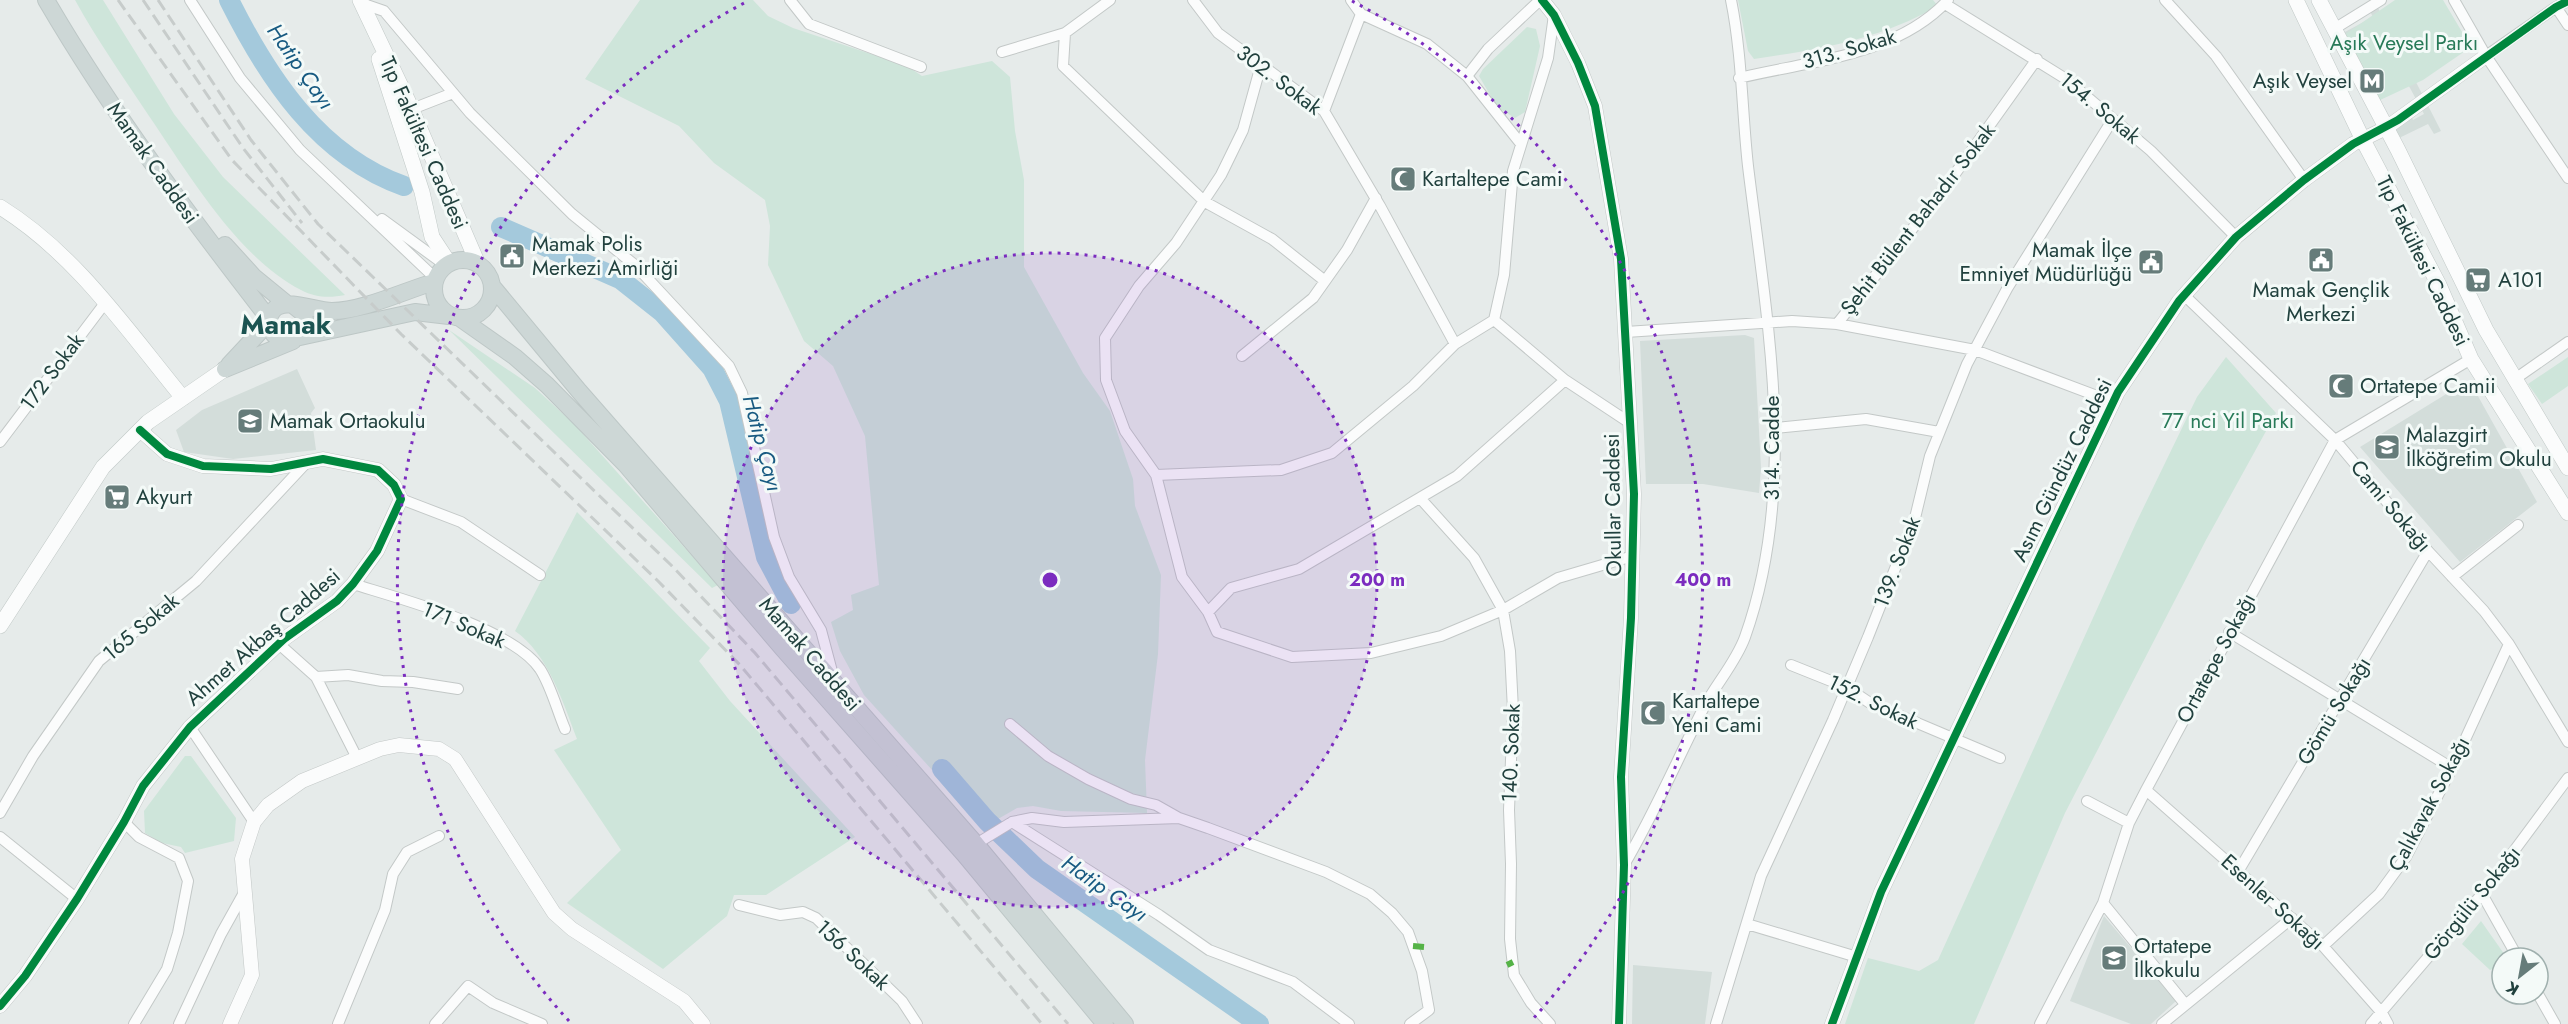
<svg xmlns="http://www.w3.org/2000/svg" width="2568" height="1024" font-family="Jost,sans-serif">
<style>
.built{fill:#d3ddda;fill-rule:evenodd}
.green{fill:#cee5da}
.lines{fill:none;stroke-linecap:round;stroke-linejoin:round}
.river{stroke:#a4c9dc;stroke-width:20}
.minor-casing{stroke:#c3c8c7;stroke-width:12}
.tertiary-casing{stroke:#c3c8c7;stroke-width:15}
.secondary-casing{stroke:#c1c9c7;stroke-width:16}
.primary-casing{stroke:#bdc7c6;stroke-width:18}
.minor{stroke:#fbfcfc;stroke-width:10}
.tertiary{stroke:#fbfcfc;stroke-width:14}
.secondary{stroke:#fbfcfc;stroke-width:15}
.primary{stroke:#cdd7d6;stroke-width:16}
.rail{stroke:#c7cccb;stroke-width:3;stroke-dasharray:12 6;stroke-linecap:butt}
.quiet{stroke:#55b347;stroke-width:6;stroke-dasharray:12 6;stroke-linecap:butt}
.cycleway-casing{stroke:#f4faf8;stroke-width:11}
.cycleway{stroke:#00873e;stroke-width:8}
.ring{fill:none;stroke:#7b2cbf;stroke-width:3;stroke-dasharray:3 6}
.labels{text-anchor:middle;stroke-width:6;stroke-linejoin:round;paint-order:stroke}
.park-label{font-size:21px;fill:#287a58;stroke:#f4faf8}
.street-label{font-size:21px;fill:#21413e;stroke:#f4faf8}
.poi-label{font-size:21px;fill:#21413e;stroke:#f4faf8;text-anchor:start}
.water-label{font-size:22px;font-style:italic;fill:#175a81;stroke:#f4faf8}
.district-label{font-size:27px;font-weight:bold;fill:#1b5452;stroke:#f4faf8}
.centre{fill:#7b2cbf;stroke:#f4faf8;stroke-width:3}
.ring-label{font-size:18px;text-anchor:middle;font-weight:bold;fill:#7b2cbf;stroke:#f4faf8;stroke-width:6;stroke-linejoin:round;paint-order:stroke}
</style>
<rect width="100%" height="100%" fill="#e6ebea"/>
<path class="built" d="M 2374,0 L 2441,131 L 2434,134 L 2428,124 L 2397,139 L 2403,151 L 2396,154 L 2328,23 L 2335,20 L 2343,33 L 2373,17 L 2366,4 ZM 2378,27 L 2398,66 L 2367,82 L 2347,43 L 2357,37 L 2361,44 L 2370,39 L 2367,32 ZM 2403,75 L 2424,114 L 2413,120 L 2411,115 L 2401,117 L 2403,125 L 2392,131 L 2372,92 Z
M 1745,335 L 1754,338 L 1761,468 L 1759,493 L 1703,484 L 1646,484 L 1640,341 Z
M 297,369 L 315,408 L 311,413 L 316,450 L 233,459 L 184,452 L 176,430 L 202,410 Z
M 2469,380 L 2537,502 L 2460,562 L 2360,447 Z
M 2104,916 L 2176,1001 L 2151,1024 L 2131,1024 L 2070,1001 Z
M 1633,965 L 1712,972 L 1705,1024 L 1632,1024 Z"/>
<path class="green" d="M 75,0 L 103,0 L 174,114 L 223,177 L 345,295 C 330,298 316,298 301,290 C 238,258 188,173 149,116 C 124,78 97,40 75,0 Z
M 640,0 L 753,0 L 768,16 L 793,28 L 907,66 L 922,76 L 992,61 L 1010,77 L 1015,131 L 1024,180 L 1024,267 L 1083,373 L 1110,411 L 1133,479 L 1135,506 L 1161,575 L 1158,654 L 1145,760 L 1147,813 L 1061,811 L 1033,806 L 1017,808 L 998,819 L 945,760 L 933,771 L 864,695 L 840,651 L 831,622 L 853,610 L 851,595 L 879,585 L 865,436 L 833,366 L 804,341 L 768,265 L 770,226 L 765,200 L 714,163 L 679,126 L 585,79 Z
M 1738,0 L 1933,0 L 1938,6 C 1878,40 1821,49 1754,59 L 1748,51 Z
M 2395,0 L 2443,0 L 2471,47 L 2423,80 L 2378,101 L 2344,35 Z
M 1527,27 L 1536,29 L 1540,46 L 1525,112 L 1515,118 L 1497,107 L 1479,76 L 1483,69 Z
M 449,330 L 535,388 L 574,424 L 718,585 L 712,588 Z
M 2226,357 L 2276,413 L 2206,540 L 2065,813 L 1974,1024 L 1845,1024 L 1868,958 L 1919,971 L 1938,960 L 2136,523 L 2197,397 Z
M 2568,357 L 2568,386 L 2542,404 L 2528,384 Z
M 577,512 L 710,648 L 699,661 L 730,701 L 855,837 L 766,895 L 734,895 L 727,916 L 663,969 L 567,903 L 621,850 L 554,750 L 577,739 C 563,702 548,654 515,631 Z
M 185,756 L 191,756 L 236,818 L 234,841 L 185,853 L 181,847 L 162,843 L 145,833 L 144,811 Z
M 2481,921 L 2507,958 L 2502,958 L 2502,966 L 2490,970 L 2462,944 Z"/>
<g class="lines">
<path class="river" d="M 229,0 C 268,78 319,156 404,186
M 501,227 L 620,279 L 663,313 L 712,368 L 729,401 L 766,557 L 791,604
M 942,769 L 987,821 L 1037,869 L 1259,1024"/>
<defs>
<path id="minor" d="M 190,0 L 240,78 L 300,150 L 435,278
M 790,0 L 809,24 L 921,67
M 1193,0 L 1218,33 L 1324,111 L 1380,206 L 1455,344
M 1351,0 L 1361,14 L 1427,44 L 1467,76 L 1521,144
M 2165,0 L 2216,56 L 2304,180
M 2454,0 L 2486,56 L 2568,178
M 361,3 L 384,11 L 470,113 L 572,214 L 636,266 L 729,366 L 742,393 L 774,537 L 789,577 L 821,630 L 834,679
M 1945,4 L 2066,79 L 2151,151 L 2236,237
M 2556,7 L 2568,25
M 2334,29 L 2381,0
M 1065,33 L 1063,66 L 1205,202 L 1272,239 L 1325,281
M 1002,52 L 1065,33 L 1110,0
M 2486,56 L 2556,7 L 2568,1
M 1467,76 L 1488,49 L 1540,0
M 1739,78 C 1809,61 1897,56 1948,0
M 412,109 L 453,93
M 1324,111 L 1361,14
M 382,219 L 445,265
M 2184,295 L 2335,440 L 2428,551 L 2484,611 L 2509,644 L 2568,742
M 1494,320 L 1565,380 L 1630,423
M 1837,324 L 1975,350 L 2113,402
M 1626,332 L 1792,321 L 1837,324 L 1947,185 L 2037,59
M 1242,356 L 1313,298 L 1347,250 L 1376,198
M 2515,379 L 2568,342
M 1565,380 L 1457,476 L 1299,569 L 1231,588 L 1208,612 L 1217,632 L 1292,657 L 1371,653 L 1441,636 L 1503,610 L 1558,578 L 1633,556
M 1776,428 L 1866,419 L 1939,432
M 0,442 L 105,303
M 1156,475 L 1281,470 L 1332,453 L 1413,386 L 1455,344 L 1494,320 L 1504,275 L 1513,171 L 1548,58 L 1554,15
M 1420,498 L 1474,558 L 1503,610 L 1510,651 L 1513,710 L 1509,810 L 1511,864 L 1510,939 L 1514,975 L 1531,1003 L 1550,1024
M 401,499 L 461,522 L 540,575
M 2452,577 L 2518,525
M 353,584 C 401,599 512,628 540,669 C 551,686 557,710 565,729
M 1208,612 L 1182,577 L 1156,475 L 1125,431 L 1106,380 L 1105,338 L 1139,286 L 1176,243 L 1221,175 L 1243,130 L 1261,65
M 2229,632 L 2452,768
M 279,644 L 316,677 L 357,758
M 1791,665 L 1846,687 L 1870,703 L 2000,758
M 316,677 L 348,675 L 382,681 L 413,682 L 458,689
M 1010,724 L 1048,756 L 1088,779 L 1131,799 L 1156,805 L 1179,818
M 190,727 L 254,822
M 2146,790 L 2323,946 L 2382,1013 L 2388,1024
M 2087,801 L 2129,823
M 0,813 L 33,756 L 99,661 L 196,581 L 307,462
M 124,822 L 139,837 L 179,858 L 188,881 L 178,933 L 167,969 L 134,1024
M 1012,822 L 1159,915 L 1209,950 L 1293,982 L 1349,1024
M 0,837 L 77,899
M 976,844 L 1012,822 L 1032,818 L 1064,822 L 1179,818 L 1208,828 L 1326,872 L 1370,894 L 1392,913 L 1408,932 L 1422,971 L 1429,1010 L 1410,1024
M 1624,865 C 1654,814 1677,760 1704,707 C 1716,684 1736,662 1745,637 C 1799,485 1767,322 1748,166 C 1742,112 1742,54 1731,0
M 2239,870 L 2428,551
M 2482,894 L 2518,958
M 2103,903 L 2185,1004
M 739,905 L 780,915 L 803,912 L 816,918 L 902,1001 L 917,1024
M 1747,924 L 1857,957
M 2323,946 L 2379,894 L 2406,857 L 2452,768 L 2509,644
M 2538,994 L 2555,1024
M 179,1024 L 221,934 L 245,891
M 338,1024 L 385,910 L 393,874 L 407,852 L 439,836
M 435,1024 L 468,986 L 493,1003 L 542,1024
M 1716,1024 L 1761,876 L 1833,720 L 1868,637 L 1915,518 L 1930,456 L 1967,364 L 2008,287 L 2113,119
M 2040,1024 L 2103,903 L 2129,823 L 2146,790 L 2335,440 L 2471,359
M 2162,1024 L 2292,918
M 2371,1024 L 2482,894 L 2568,778"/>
<path id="tertiary" d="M 1542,0 L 1554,15 L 1578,63 L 1595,106 L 1621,259 L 1634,494 L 1631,618 L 1621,777 L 1624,865 L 1619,1024
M 0,1006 L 25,976 L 77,899 L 124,822 L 143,786 L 190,727 L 284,639 L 337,601 L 353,584 L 377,551 L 401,499 L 394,485 L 378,470 L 323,459 L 271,469 L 203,466 L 167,454 L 140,430
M 230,1024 L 252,975 L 242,859 L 254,822 L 268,805 L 302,781 L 380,749 L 399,745 L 439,749 L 455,759 L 554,913 L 572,929 L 684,1001 L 703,1024
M 1832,1024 L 1881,892 L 2118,392 L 2179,301 L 2236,237 L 2304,180 L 2353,144 L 2386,128 L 2486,56"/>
<path id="secondary" d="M 360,0 L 408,101 L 478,264
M 2296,0 L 2363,140 L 2439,285 L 2471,359 L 2568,513
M 2319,0 L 2398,150 L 2486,330 L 2568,468
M 379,59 L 422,192 L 432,237 L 449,263
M 0,207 C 76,254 127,330 183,398
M 0,626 L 103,467 L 148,422 L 225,369"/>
<path id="primary" d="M 46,0 C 112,113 190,217 270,320
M 225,245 L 254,277 L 287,304
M434 289a29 29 0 1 1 58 0a29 29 0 1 1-58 0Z
M 492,286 L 579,391 L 976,844 L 1125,1024
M 294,306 L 304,314 L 306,326 L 300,337 L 282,341 C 269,334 263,317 277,307 C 291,299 316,311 332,311 C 362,311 404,291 434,282
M 461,319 L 515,357 L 547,385 L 626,465 L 783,649 L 964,854 L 1105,1024
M 300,337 L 415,312 L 449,316
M 229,365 L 269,322
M 225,369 L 293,341"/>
</defs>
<use href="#minor" class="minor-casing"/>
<use href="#tertiary" class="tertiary-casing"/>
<use href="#secondary" class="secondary-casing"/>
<use href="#primary" class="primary-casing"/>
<use href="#minor" class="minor"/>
<use href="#tertiary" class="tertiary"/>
<use href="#secondary" class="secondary"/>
<use href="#primary" class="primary"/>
<path class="rail" d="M 118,0 L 232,160 L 401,334 L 658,581 L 740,665 L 1042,1024
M 143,0 L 243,148 L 302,223
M 158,0 L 251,140 L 318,224 L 671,565 L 755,653 L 1068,1024"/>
<path class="quiet" d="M 1413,946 L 1424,947
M 1507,965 L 1513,962"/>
<defs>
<path id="cycleway" d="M 1542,0 L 1554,15 L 1578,63 L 1595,106 L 1621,259 L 1634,494 L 1631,618 L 1621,777 L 1624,865 L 1619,1024
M 0,1006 L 25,976 L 77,899 L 124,822 L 143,786 L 190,727 L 284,639 L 337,601 L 353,584 L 377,551 L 401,499 L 394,485 L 378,470 L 323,459 L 271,469 L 203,466 L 167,454 L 140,430
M 1832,1024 L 1881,892 L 2118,392 L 2179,301 L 2236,237 L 2304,180 L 2353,144 L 2398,120 L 2556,7 L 2568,1"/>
</defs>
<use href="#cycleway" class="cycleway-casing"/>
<use href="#cycleway" class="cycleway"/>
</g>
<circle cx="1050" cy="580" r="327" fill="#7b2cbf" fill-opacity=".12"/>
<g class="ring">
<circle cx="1050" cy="580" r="327"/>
<path d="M569 1021A653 653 0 0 1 748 1M1352 1A653 653 0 0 1 1531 1021"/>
</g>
<defs>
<symbol id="metro-square" viewBox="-11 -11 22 22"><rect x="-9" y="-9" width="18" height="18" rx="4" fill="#667c7a" stroke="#f4faf8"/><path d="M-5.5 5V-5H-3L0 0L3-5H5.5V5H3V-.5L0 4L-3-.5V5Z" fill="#fff"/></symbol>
<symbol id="mosque-square" viewBox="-11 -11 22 22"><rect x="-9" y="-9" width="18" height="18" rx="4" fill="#667c7a" stroke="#f4faf8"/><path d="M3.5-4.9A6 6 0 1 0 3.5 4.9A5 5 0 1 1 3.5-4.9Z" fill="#fff"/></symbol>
<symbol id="civic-square" viewBox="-11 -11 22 22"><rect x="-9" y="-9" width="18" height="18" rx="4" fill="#667c7a" stroke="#f4faf8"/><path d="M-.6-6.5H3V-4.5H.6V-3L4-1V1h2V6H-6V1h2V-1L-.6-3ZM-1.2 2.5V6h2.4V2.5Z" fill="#fff"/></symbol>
<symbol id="supermarket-square" viewBox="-11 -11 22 22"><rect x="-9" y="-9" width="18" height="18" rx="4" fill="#667c7a" stroke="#f4faf8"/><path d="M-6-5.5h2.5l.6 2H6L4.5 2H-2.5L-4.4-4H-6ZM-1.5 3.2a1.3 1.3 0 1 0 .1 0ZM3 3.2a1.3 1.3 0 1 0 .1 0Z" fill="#fff"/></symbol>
<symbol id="school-square" viewBox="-11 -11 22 22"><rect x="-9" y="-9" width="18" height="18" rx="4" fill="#667c7a" stroke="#f4faf8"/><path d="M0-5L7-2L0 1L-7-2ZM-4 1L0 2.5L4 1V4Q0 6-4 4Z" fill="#fff"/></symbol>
</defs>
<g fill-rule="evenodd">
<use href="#metro-square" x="2357" y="66" width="30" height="30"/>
<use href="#mosque-square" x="1388" y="164" width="30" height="30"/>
<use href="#civic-square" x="497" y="241" width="30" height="30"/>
<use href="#civic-square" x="2306" y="245" width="30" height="30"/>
<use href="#civic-square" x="2136" y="247" width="30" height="30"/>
<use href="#supermarket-square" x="2463" y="265" width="30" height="30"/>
<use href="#mosque-square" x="2326" y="371" width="30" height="30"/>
<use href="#school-square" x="235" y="406" width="30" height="30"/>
<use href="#school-square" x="2372" y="432" width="30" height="30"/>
<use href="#supermarket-square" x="102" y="482" width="30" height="30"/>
<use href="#mosque-square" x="1638" y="698" width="30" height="30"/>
<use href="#school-square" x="2099" y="943" width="30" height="30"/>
</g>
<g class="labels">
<g class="park-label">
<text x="2404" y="50">Aşık Veysel Parkı</text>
<text x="2228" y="428">77 nci Yil Parkı</text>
</g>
<g class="street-label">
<text transform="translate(1849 49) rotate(-16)" y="7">313. Sokak</text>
<text transform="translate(1279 80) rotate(37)" y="7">302. Sokak</text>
<text transform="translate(2100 108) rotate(40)" y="7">154. Sokak</text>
<text transform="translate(424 143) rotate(66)" y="7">Tıp Fakültesi Caddesi</text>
<text transform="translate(153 163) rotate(55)" y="7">Mamak Caddesi</text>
<text transform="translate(1918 219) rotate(-52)" y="7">Şehit Bülent Bahadır Sokak</text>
<text transform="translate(2423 261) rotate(64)" y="7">Tıp Fakültesi Caddesi</text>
<text transform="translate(52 372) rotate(-53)" y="7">172 Sokak</text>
<text transform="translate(1772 448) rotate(-90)" y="7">314. Cadde</text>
<text transform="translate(2062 470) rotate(-64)" y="7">Asım Gündüz Caddesi</text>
<text transform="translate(1613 505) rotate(-91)" y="7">Okullar Caddesi</text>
<text transform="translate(2391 506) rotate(50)" y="7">Cami Sokağı</text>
<text transform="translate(1897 562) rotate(-69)" y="7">139. Sokak</text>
<text transform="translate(464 625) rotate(23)" y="7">171 Sokak</text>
<text transform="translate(141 627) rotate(-40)" y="7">165 Sokak</text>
<text transform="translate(263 637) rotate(-41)" y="7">Ahmet Akbaş Caddesi</text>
<text transform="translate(810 654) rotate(49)" y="7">Mamak Caddesi</text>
<text transform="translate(2216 658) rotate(-62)" y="7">Ortatepe Sokağı</text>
<text transform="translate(1873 702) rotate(26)" y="7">152. Sokak</text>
<text transform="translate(2334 711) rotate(-59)" y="7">Gömü Sokağı</text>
<text transform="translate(1511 753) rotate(-88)" y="7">140. Sokak</text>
<text transform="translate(2429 804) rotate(-62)" y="7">Çalıkavak Sokağı</text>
<text transform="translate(2273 902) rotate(42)" y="7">Esenler Sokağı</text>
<text transform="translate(2472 903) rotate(-51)" y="7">Görgülü Sokağı</text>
<text transform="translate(853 955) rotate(43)" y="7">156 Sokak</text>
</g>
<g class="poi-label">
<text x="2352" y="88" text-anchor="end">Aşık Veysel</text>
<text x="1422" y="186">Kartaltepe Cami</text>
<text x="532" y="251">Mamak Polis<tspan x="532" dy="24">Merkezi Amirliği</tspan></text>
<text x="2132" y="257" text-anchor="end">Mamak İlçe<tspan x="2132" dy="24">Emniyet Müdürlüğü</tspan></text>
<text x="2498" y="287">A101</text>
<text x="2321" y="297" text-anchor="middle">Mamak Gençlik<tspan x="2321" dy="24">Merkezi</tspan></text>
<text x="2360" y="393">Ortatepe Camii</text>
<text x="270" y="428">Mamak Ortaokulu</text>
<text x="2406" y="442">Malazgirt<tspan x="2406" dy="24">İlköğretim Okulu</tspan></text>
<text x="136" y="504">Akyurt</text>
<text x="1672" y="708">Kartaltepe<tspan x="1672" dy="24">Yeni Cami</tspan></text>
<text x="2134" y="953">Ortatepe<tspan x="2134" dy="24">İlkokulu</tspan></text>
</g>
<g class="water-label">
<text transform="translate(301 66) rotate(55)" y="8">Hatip Çayı</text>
<text transform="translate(763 443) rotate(75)" y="8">Hatip Çayı</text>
<text transform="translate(1105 888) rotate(35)" y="8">Hatip Çayı</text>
</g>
<g class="district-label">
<text x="286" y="334">Mamak</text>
</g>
</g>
<circle cx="1050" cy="580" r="9" class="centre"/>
<g class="ring-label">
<text x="1377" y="586">200 m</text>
<text x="1703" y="586">400 m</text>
</g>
<g transform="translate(2520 976) rotate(211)"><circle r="28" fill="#f4faf8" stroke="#a0b0ae" stroke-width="1.5"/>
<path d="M0-4.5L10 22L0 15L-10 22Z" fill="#667c7a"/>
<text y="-9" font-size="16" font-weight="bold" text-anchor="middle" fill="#21413e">K</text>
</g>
</svg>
